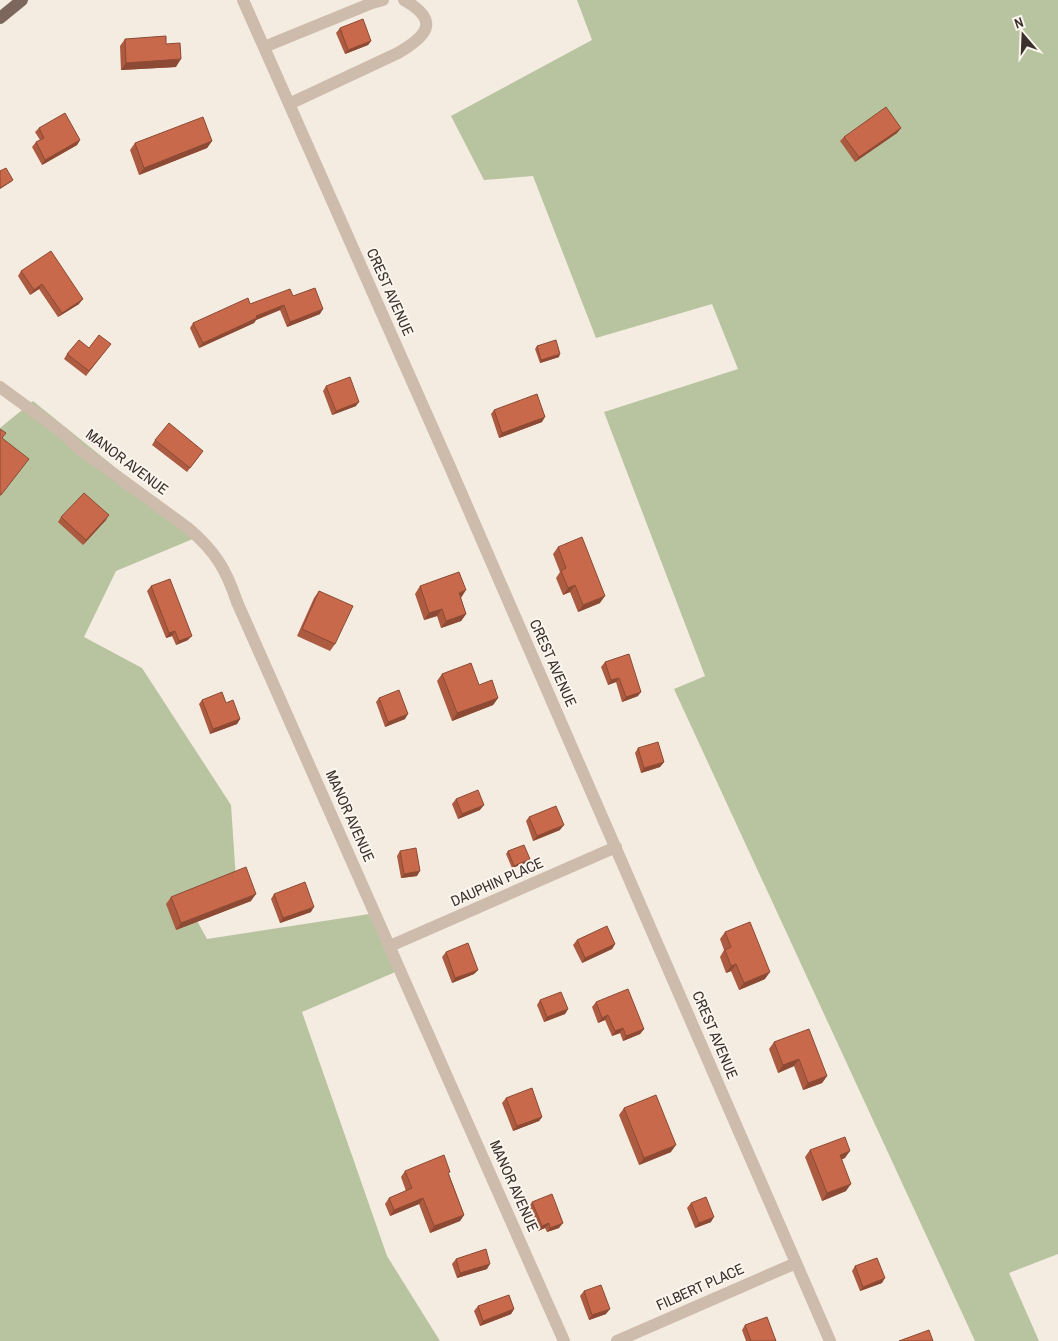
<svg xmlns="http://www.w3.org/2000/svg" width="1058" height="1341" font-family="'Archivo Narrow',sans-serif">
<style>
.green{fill:#b8c4a0}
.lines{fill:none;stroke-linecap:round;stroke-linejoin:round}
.minor{stroke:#cdbbac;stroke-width:12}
.major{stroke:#7d675c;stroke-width:12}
.wall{fill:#ac5a40}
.shaded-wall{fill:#8c4a34}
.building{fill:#c8694b;stroke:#8c4a34}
.labels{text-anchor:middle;stroke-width:4;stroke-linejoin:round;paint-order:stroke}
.street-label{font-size:15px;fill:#3b302b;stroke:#fbf5ee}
</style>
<rect width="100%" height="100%" fill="#f4ebe1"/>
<path class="green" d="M 577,0 L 1058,0 L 1058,1254 L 1009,1273 L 1039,1341 L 975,1341 L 674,689 L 705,676 L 604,412 L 738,369 L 712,304 L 596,338 L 533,176 L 484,180 L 451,116 L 592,40 Z
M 33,401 L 200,536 L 116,571 L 84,637 L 142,668 L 231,805 L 237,895 L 195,917 L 207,939 L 376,913 L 400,970 L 302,1012 L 387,1256 L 440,1341 L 0,1341 L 0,428 Z"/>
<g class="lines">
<path class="minor" d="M 243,0 L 450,467 L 830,1341
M 264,47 L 372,3 L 383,0
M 289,104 L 398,53 C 427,36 441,21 404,0
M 0,387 L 63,433 L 77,447 L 188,528 C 215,551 226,569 237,602 L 564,1341
M 390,946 L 616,847
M 617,1341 L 796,1263"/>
<path class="major" d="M 0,18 L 22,0"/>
</g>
<path class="wall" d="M 340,28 L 371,41 L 368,45 L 345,54 L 336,33 Z
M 125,39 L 166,44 L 176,67 L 121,70 L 120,46 Z
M 39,128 L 80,140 L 77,145 L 42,165 L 32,147 L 36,142 L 40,140 L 35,132 Z
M 901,128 L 897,133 L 855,162 L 840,141 L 844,137 Z
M 212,141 L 207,148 L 139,175 L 130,150 L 135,143 Z
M 21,271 L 79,304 L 58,317 L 39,289 L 30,295 L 18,276 Z
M 293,296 L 320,314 L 287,327 L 280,310 L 256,320 L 254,323 L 199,348 L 190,328 L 193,323 L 250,304 Z
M 537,346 L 559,357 L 540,363 L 535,349 Z
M 89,348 L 107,349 L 86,376 L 64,359 L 67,354 Z
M 326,386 L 356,406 L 332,415 L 323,391 Z
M 494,410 L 542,422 L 499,438 L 491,414 Z
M 155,440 L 203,451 L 187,472 L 152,445 Z
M 61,517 L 106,520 L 83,545 L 58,522 Z
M 558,547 L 600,603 L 578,612 L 570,592 L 563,595 L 556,578 L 560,572 L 553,554 Z
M 151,586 L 188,640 L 176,645 L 172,636 L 166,638 L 147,591 Z
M 420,586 L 461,598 L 466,614 L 461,621 L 441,628 L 437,616 L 424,620 L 415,594 Z
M 319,591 L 335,644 L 330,651 L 297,636 L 314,598 Z
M 605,662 L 638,696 L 622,702 L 616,682 L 608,685 L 601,667 Z
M 442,674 L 479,685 L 498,698 L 493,705 L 452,721 L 437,681 Z
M 379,698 L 405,719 L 385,727 L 376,702 Z
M 202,700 L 226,703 L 240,719 L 237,724 L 210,734 L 199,704 Z
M 638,748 L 664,762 L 660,767 L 641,773 L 635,753 Z
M 456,799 L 480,810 L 458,819 L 452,804 Z
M 529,817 L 560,830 L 533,841 L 526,821 Z
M 400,851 L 417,876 L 401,878 L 397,856 Z
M 508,851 L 530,859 L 528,862 L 512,868 L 506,854 Z
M 274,894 L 311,912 L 280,923 L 271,899 Z
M 171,897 L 251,901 L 176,930 L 166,904 Z
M 725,932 L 765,979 L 739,990 L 731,971 L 726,973 L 720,957 L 724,950 L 720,939 Z
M 577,940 L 615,944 L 612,949 L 582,963 L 573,945 Z
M 446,952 L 478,970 L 474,974 L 452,983 L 442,957 Z
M 540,1000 L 568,1009 L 565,1014 L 544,1022 L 537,1005 Z
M 596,1002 L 644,1029 L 640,1034 L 623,1041 L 620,1033 L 612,1036 L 605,1020 L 598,1023 L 592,1007 Z
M 774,1042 L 827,1076 L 822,1083 L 803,1090 L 794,1066 L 778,1073 L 769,1049 Z
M 506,1098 L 542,1117 L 539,1121 L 513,1131 L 502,1103 Z
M 624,1108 L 671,1152 L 639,1165 L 619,1115 Z
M 810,1150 L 845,1158 L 842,1159 L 846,1191 L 822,1201 L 805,1157 Z
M 405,1171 L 449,1174 L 464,1215 L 460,1221 L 430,1233 L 419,1204 L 390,1216 L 385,1204 L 389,1198 L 406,1191 L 401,1177 Z
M 532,1202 L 559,1228 L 547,1232 L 545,1228 L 538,1231 L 529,1207 Z
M 691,1203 L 711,1222 L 695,1228 L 687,1208 Z
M 456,1259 L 487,1269 L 457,1278 L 452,1264 Z
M 855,1266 L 882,1283 L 860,1291 L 852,1271 Z
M 584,1291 L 606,1314 L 589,1320 L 580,1296 Z
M 478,1306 L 514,1309 L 511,1314 L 480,1326 L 474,1311 Z
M 745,1325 L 776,1341 L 746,1341 L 742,1330 Z"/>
<path class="shaded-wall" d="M 371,41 L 368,45 L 345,54 L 348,50 Z
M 181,59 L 176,67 L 121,70 L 126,63 Z
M 901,128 L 897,133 L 855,162 L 859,157 Z
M 80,140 L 77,145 L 42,165 L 45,160 Z
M 212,141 L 207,148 L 139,175 L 144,168 Z
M 13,180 L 11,182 L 0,189 L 0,188 Z
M 42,284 L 39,289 L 30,295 L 34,290 Z
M 83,299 L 79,304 L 58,317 L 62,313 Z
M 284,305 L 280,310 L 256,320 L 254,323 L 199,348 L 203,343 L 256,316 Z
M 323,309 L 320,314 L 287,327 L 290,322 Z
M 560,354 L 559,357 L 540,363 L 541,360 Z
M 359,402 L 356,406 L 332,415 L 336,411 Z
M 545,417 L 542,422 L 499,438 L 502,433 Z
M 109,515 L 106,520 L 83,545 L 86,540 Z
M 575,585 L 570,592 L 563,595 L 568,588 Z
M 466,590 L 461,598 L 459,593 Z
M 605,596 L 600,603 L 578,612 L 583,605 Z
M 442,609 L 437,616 L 424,620 L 429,613 Z
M 466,614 L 461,621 L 441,628 L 446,621 Z
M 175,631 L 172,636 L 166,638 L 169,633 Z
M 192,636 L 188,640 L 176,645 L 179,641 Z
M 619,678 L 616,682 L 608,685 L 611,680 Z
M 641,692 L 638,696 L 622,702 L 626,697 Z
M 498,698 L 493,705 L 452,721 L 457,713 Z
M 408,714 L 405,719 L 385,727 L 388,722 Z
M 240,719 L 237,724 L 210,734 L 213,729 Z
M 664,762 L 660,767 L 641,773 L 644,768 Z
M 484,805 L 480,810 L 458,819 L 462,814 Z
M 564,825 L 560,830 L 533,841 L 537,836 Z
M 530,859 L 528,862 L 512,868 L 514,866 Z
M 420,871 L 417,876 L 401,878 L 404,874 Z
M 256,894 L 251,901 L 176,930 L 181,923 Z
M 314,907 L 311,912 L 280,923 L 283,918 Z
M 615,944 L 612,949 L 582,963 L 585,958 Z
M 736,964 L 731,971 L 726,973 L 731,966 Z
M 478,970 L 474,974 L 452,983 L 455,978 Z
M 770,972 L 765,979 L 739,990 L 744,983 Z
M 568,1009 L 565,1014 L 544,1022 L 547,1017 Z
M 608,1015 L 605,1020 L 598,1023 L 602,1018 Z
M 623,1028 L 620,1033 L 612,1036 L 615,1031 Z
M 644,1029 L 640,1034 L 623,1041 L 626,1036 Z
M 799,1059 L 794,1066 L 778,1073 L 783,1065 Z
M 827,1076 L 822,1083 L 803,1090 L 808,1083 Z
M 542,1117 L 539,1121 L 513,1131 L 517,1126 Z
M 676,1145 L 671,1152 L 639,1165 L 644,1158 Z
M 850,1151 L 845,1158 L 835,1162 L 840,1155 Z
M 851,1184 L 846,1191 L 822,1201 L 827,1193 Z
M 423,1198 L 419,1204 L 390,1216 L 394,1210 Z
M 464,1215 L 460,1221 L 430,1233 L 434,1226 Z
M 714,1217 L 711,1222 L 695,1228 L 699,1223 Z
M 549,1223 L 545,1228 L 538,1231 L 542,1226 Z
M 563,1223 L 559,1228 L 547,1232 L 550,1228 Z
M 490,1264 L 487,1269 L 457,1278 L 460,1273 Z
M 885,1278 L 882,1283 L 860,1291 L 863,1287 Z
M 514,1309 L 511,1314 L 480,1326 L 483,1321 Z
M 610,1309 L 606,1314 L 589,1320 L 592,1315 Z"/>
<path class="building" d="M 363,19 L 371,41 L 348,50 L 340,28 Z
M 166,36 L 166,44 L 180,43 L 181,59 L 126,63 L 125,39 Z
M 886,107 L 901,128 L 859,157 L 844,137 Z
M 65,113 L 80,140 L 45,160 L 36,142 L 44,138 L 39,128 Z
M 203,117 L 212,141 L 144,168 L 135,143 Z
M 6,168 L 13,180 L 0,188 L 0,171 Z
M 51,251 L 83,299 L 62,313 L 42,284 L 34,290 L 21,271 Z
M 315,288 L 323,309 L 290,322 L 284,305 L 256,316 L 257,318 L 203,343 L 193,323 L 248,298 L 250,304 L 290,289 L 293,296 Z
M 99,335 L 111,344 L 89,371 L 67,354 L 79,340 L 89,348 Z
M 556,340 L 560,354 L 541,360 L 537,346 Z
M 350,377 L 359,402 L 336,411 L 326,386 Z
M 537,394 L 545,417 L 502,433 L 494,410 Z
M 169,423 L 203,451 L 190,468 L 155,440 Z
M 0,429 L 6,433 L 2,438 L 29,459 L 1,495 L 0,495 Z
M 84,493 L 109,515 L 86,540 L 61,517 Z
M 582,537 L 605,596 L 583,605 L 575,585 L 568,588 L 561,571 L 566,568 L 558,547 Z
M 459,572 L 466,590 L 459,593 L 466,614 L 446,621 L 442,609 L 429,613 L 420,586 Z
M 170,579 L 192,636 L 179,641 L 175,631 L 169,633 L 151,586 Z
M 319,591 L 353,606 L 335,644 L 302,629 Z
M 629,654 L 641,692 L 626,697 L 619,678 L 611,680 L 605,662 Z
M 471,663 L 479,685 L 492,680 L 498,698 L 457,713 L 442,674 Z
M 399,690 L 408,714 L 388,722 L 379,698 Z
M 222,692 L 226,703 L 233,700 L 240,719 L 213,729 L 202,700 Z
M 658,742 L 664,762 L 644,768 L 638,748 Z
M 478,790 L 484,805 L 462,814 L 456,799 Z
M 556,806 L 564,825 L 537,836 L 529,817 Z
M 524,845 L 530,859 L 514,866 L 508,851 Z
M 416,848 L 420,871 L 404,874 L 400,851 Z
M 246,867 L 256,894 L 181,923 L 171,897 Z
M 305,882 L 314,907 L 283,918 L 274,894 Z
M 750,922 L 770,972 L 744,983 L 736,964 L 731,966 L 725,950 L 731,947 L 725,932 Z
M 607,926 L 615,944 L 585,958 L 577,940 Z
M 468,943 L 478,970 L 455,978 L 446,952 Z
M 628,989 L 644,1029 L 626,1036 L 623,1028 L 615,1031 L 608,1015 L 602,1018 L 596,1002 Z
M 561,992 L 568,1009 L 547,1017 L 540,1000 Z
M 809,1029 L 827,1076 L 808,1083 L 799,1059 L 783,1065 L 774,1042 Z
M 532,1088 L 542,1117 L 517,1126 L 506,1098 Z
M 656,1095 L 676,1145 L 644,1158 L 624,1108 Z
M 845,1137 L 850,1151 L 840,1155 L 851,1184 L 827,1193 L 810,1150 Z
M 444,1155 L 450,1172 L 448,1173 L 464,1215 L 434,1226 L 423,1198 L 394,1210 L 389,1198 L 412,1188 L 405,1171 Z
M 552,1194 L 563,1223 L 550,1228 L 549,1223 L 542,1226 L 532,1202 Z
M 706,1197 L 714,1217 L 699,1223 L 691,1203 Z
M 486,1249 L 490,1264 L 460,1273 L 456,1259 Z
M 877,1258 L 885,1278 L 863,1287 L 855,1266 Z
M 601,1285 L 610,1309 L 592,1315 L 584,1291 Z
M 509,1295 L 514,1309 L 483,1321 L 478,1306 Z
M 767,1317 L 776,1341 L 751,1341 L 745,1325 Z
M 929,1330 L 933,1341 L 899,1341 Z"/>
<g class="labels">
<g class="street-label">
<text transform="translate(390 292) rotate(66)" y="5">CREST AVENUE</text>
<text transform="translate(127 462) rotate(37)" y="5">MANOR AVENUE</text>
<text transform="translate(553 663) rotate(66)" y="5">CREST AVENUE</text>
<text transform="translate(350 816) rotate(66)" y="5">MANOR AVENUE</text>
<text transform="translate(497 882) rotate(-24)" y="5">DAUPHIN PLACE</text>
<text transform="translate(715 1035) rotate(67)" y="5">CREST AVENUE</text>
<text transform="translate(514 1186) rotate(66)" y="5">MANOR AVENUE</text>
<text transform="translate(700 1287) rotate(-24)" y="5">FILBERT PLACE</text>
</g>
</g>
<g transform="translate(1023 35) rotate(341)" stroke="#fbf5ee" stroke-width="4" paint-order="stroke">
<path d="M0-4L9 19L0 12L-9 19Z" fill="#3b302b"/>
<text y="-8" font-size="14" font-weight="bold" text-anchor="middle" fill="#3b302b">N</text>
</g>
</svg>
